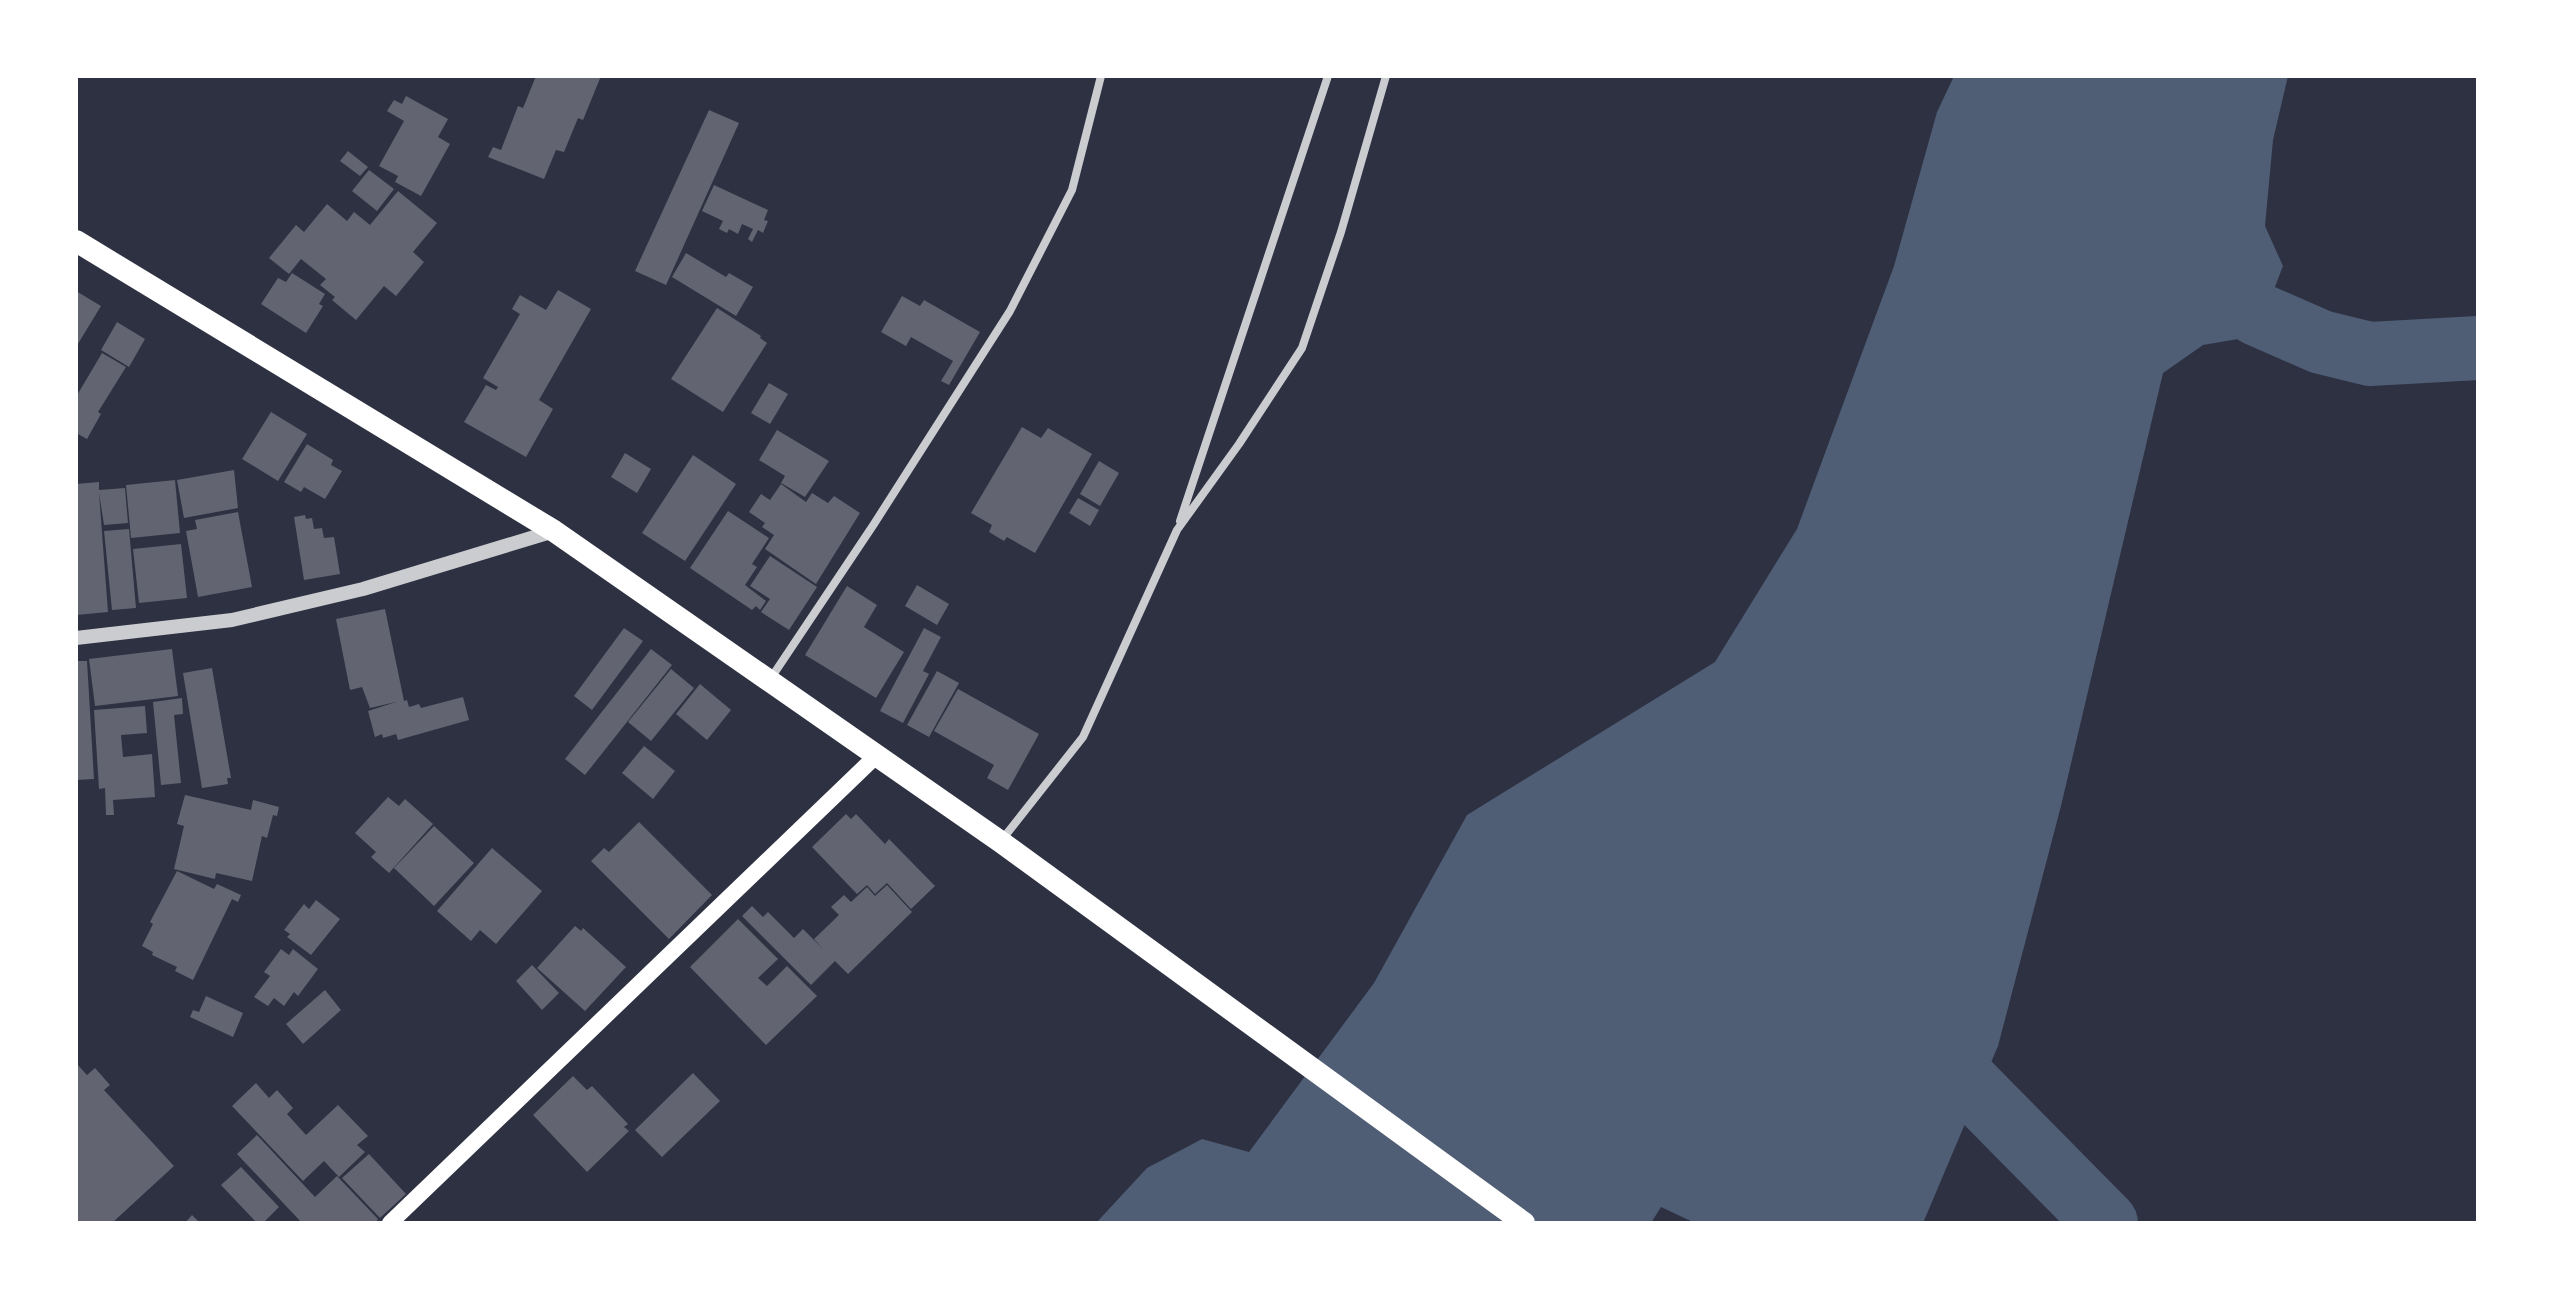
<svg xmlns="http://www.w3.org/2000/svg" width="2554" height="1299" font-family="'Golos Text',sans-serif">
<style>
.water{fill:#4f5d75}
.lines{fill:none;stroke-linecap:round;stroke-linejoin:round}
.river{stroke:#4f5d75;stroke-width:64}
.building{fill:#626471}
.minor{stroke:#caccd0;stroke-width:8}
.tertiary{stroke:#caccd0;stroke-width:14}
.secondary{stroke:#fff;stroke-width:16}
.trunk{stroke:#fff;stroke-width:22}
</style>
<rect width="100%" height="100%" fill="#2d3142"/>
<path class="water" d="M 1954,76 L 2288,76 L 2273,140 L 2265,226 L 2283,266 L 2256,336 L 2203,345 L 2163,373 L 2061,806 L 1998,1046 L 1923,1223 L 1695,1223 L 1661,1207 L 1651,1223 L 1096,1223 L 1147,1168 L 1202,1139 L 1249,1152 L 1374,983 L 1467,815 L 1715,662 L 1797,529 L 1894,266 L 1937,112 Z"/>
<g class="lines">
<path class="river" d="M 2189,270 L 2257,314 L 2321,342 L 2370,354 L 2478,348
M 1926,1025 L 1954,1069 L 2106,1223"/>
</g>
<path class="building" d="M 536,76 L 601,76 L 583,120 L 578,118 L 564,152 L 556,150 L 544,179 L 488,157 L 493,147 L 501,150 L 518,106 L 523,108 Z
M 406,96 L 448,119 L 438,137 L 450,144 L 421,196 L 395,182 L 398,176 L 379,166 L 404,121 L 387,111 L 394,100 L 402,104 Z
M 709,110 L 739,123 L 666,285 L 635,271 Z
M 348,151 L 368,167 L 360,176 L 340,161 Z
M 369,170 L 394,189 L 377,211 L 352,191 Z
M 714,185 L 768,210 L 764,220 L 768,221 L 763,233 L 758,230 L 752,242 L 748,239 L 753,229 L 742,224 L 738,234 L 729,229 L 727,233 L 719,229 L 723,221 L 702,211 Z
M 398,191 L 437,223 L 413,252 L 424,262 L 396,296 L 384,286 L 356,320 L 332,300 L 335,297 L 320,285 L 326,279 L 301,259 L 289,274 L 269,258 L 296,225 L 304,232 L 327,204 L 347,221 L 354,212 L 370,225 Z
M 686,253 L 726,277 L 729,273 L 753,287 L 736,316 L 672,277 Z
M 292,273 L 325,294 L 319,304 L 323,306 L 306,333 L 261,304 L 278,278 L 286,282 Z
M 558,290 L 591,309 L 539,400 L 553,409 L 526,457 L 464,422 L 486,385 L 496,390 L 498,387 L 483,378 L 520,314 L 512,309 L 520,295 L 546,310 Z
M 76,291 L 101,306 L 76,347 Z
M 902,296 L 920,306 L 924,300 L 980,332 L 949,385 L 941,381 L 953,361 L 911,337 L 906,346 L 881,332 Z
M 717,308 L 761,336 L 760,338 L 767,343 L 723,412 L 671,379 Z
M 117,322 L 145,339 L 129,367 L 101,350 Z
M 102,353 L 126,367 L 98,412 L 101,414 L 87,439 L 76,433 L 76,397 Z
M 769,383 L 788,394 L 770,424 L 751,413 Z
M 271,412 L 307,434 L 278,481 L 242,459 Z
M 1022,427 L 1041,438 L 1048,428 L 1092,454 L 1035,553 L 1007,537 L 1004,541 L 989,532 L 992,525 L 971,513 Z
M 777,430 L 829,461 L 805,497 L 781,483 L 785,476 L 759,460 Z
M 307,444 L 333,460 L 331,465 L 342,471 L 325,499 L 304,487 L 301,492 L 284,482 Z
M 625,453 L 651,469 L 637,493 L 611,477 Z
M 693,455 L 736,484 L 685,561 L 642,533 Z
M 1099,461 L 1119,473 L 1100,506 L 1080,494 Z
M 234,470 L 238,508 L 184,518 L 177,480 Z
M 175,480 L 180,533 L 131,538 L 126,485 Z
M 99,482 L 99,490 L 125,488 L 128,523 L 104,525 L 99,493 L 108,612 L 76,615 L 76,484 Z
M 781,484 L 806,502 L 812,493 L 828,503 L 834,496 L 860,513 L 816,584 L 765,549 L 774,535 L 762,527 L 765,523 L 749,512 L 761,494 L 770,500 Z
M 1078,498 L 1099,510 L 1090,526 L 1069,513 Z
M 728,511 L 769,538 L 752,564 L 757,567 L 745,585 L 766,601 L 760,610 L 756,606 L 752,610 L 690,568 Z
M 238,512 L 252,587 L 198,597 L 186,531 L 197,529 L 195,520 Z
M 305,515 L 306,519 L 312,518 L 314,529 L 322,528 L 324,538 L 334,537 L 340,574 L 304,580 L 294,517 Z
M 129,529 L 136,608 L 112,610 L 104,531 Z
M 181,544 L 187,598 L 139,603 L 133,549 Z
M 770,556 L 817,587 L 789,630 L 761,612 L 770,599 L 750,586 Z
M 917,585 L 949,604 L 937,625 L 905,606 Z
M 847,586 L 877,605 L 864,627 L 904,652 L 876,698 L 805,655 Z
M 385,609 L 404,701 L 407,700 L 409,707 L 419,704 L 421,708 L 463,697 L 469,720 L 398,740 L 396,734 L 383,738 L 382,734 L 375,737 L 368,711 L 396,702 L 370,708 L 362,687 L 350,690 L 336,619 Z
M 624,628 L 643,641 L 592,710 L 574,696 Z
M 924,628 L 941,637 L 923,671 L 929,674 L 903,723 L 880,711 Z
M 172,649 L 178,696 L 95,706 L 89,659 Z
M 651,649 L 672,665 L 585,775 L 565,759 Z
M 76,661 L 87,661 L 94,779 L 76,780 Z
M 212,668 L 231,778 L 227,778 L 228,784 L 202,788 L 183,673 Z
M 671,669 L 694,688 L 651,741 L 628,722 Z
M 937,671 L 959,683 L 929,737 L 907,725 Z
M 700,684 L 731,710 L 707,740 L 676,714 Z
M 958,689 L 1039,734 L 1008,790 L 987,778 L 994,765 L 934,731 Z
M 182,698 L 183,714 L 174,715 L 181,783 L 161,785 L 153,702 Z
M 145,706 L 147,733 L 121,735 L 123,757 L 152,754 L 155,797 L 113,800 L 114,815 L 106,815 L 105,788 L 99,789 L 94,710 Z
M 644,746 L 675,771 L 653,799 L 622,773 Z
M 185,795 L 251,810 L 253,800 L 279,807 L 277,816 L 273,815 L 267,838 L 262,836 L 252,881 L 216,873 L 215,879 L 174,869 L 184,826 L 177,824 Z
M 388,797 L 399,806 L 405,799 L 433,824 L 389,873 L 371,857 L 376,852 L 355,833 Z
M 846,814 L 851,819 L 856,814 L 885,844 L 889,839 L 935,886 L 911,909 L 887,883 L 875,894 L 867,885 L 857,894 L 812,847 Z
M 639,822 L 712,895 L 669,939 L 591,861 L 604,848 L 609,852 Z
M 434,826 L 474,863 L 434,906 L 394,868 Z
M 492,848 L 542,891 L 496,944 L 480,930 L 471,941 L 437,911 Z
M 177,871 L 214,889 L 217,884 L 241,895 L 238,902 L 232,899 L 193,980 L 175,971 L 177,967 L 152,955 L 153,952 L 142,946 L 153,924 L 150,922 Z
M 887,885 L 912,912 L 848,974 L 835,961 L 811,985 L 742,916 L 752,906 L 763,917 L 768,912 L 794,938 L 803,929 L 823,949 L 814,939 L 839,915 L 831,907 L 844,895 L 851,902 L 867,887 L 875,896 Z
M 316,900 L 340,919 L 311,955 L 287,937 L 290,934 L 284,930 L 304,904 L 309,909 Z
M 738,919 L 778,959 L 758,978 L 767,986 L 787,966 L 817,996 L 766,1045 L 690,967 Z
M 575,926 L 581,931 L 583,928 L 626,967 L 585,1011 L 537,968 Z
M 281,949 L 289,955 L 293,949 L 318,969 L 298,996 L 294,992 L 284,1006 L 274,998 L 268,1006 L 254,997 L 270,976 L 264,972 Z
M 532,965 L 559,993 L 542,1010 L 516,981 Z
M 325,990 L 341,1010 L 303,1044 L 286,1024 Z
M 206,996 L 243,1013 L 233,1037 L 190,1017 L 193,1010 L 199,1012 Z
M 76,1063 L 87,1075 L 95,1068 L 110,1085 L 104,1090 L 174,1166 L 112,1223 L 76,1223 Z
M 693,1073 L 720,1101 L 662,1157 L 635,1130 Z
M 573,1076 L 587,1090 L 592,1086 L 628,1124 L 624,1127 L 629,1131 L 587,1172 L 533,1115 Z
M 256,1083 L 269,1098 L 277,1090 L 293,1108 L 287,1114 L 306,1135 L 338,1105 L 368,1136 L 357,1145 L 365,1152 L 339,1177 L 324,1161 L 303,1181 L 232,1106 Z
M 257,1135 L 315,1197 L 337,1176 L 378,1219 L 375,1223 L 302,1223 L 237,1154 Z
M 369,1154 L 406,1194 L 380,1218 L 342,1178 Z
M 241,1167 L 279,1207 L 263,1223 L 257,1223 L 221,1185 Z
M 192,1215 L 200,1223 L 185,1223 Z"/>
<g class="lines">
<path class="minor" d="M 1180,521 L 1328,76
M 771,678 L 874,524 L 1010,311 L 1072,190 L 1101,76
M 1001,841 L 1083,737 L 1177,530 L 1239,444 L 1302,348 L 1341,232 L 1386,76"/>
<path class="tertiary" d="M 76,638 L 232,620 L 363,589 L 554,531"/>
<path class="secondary" d="M 390,1223 L 876,756"/>
<path class="trunk" d="M 76,241 L 554,531 L 1001,842 L 1524,1223"/>
</g>
<rect width="2554" height="1299" fill="none" stroke="#ffffff" stroke-width="156"/>
</svg>
